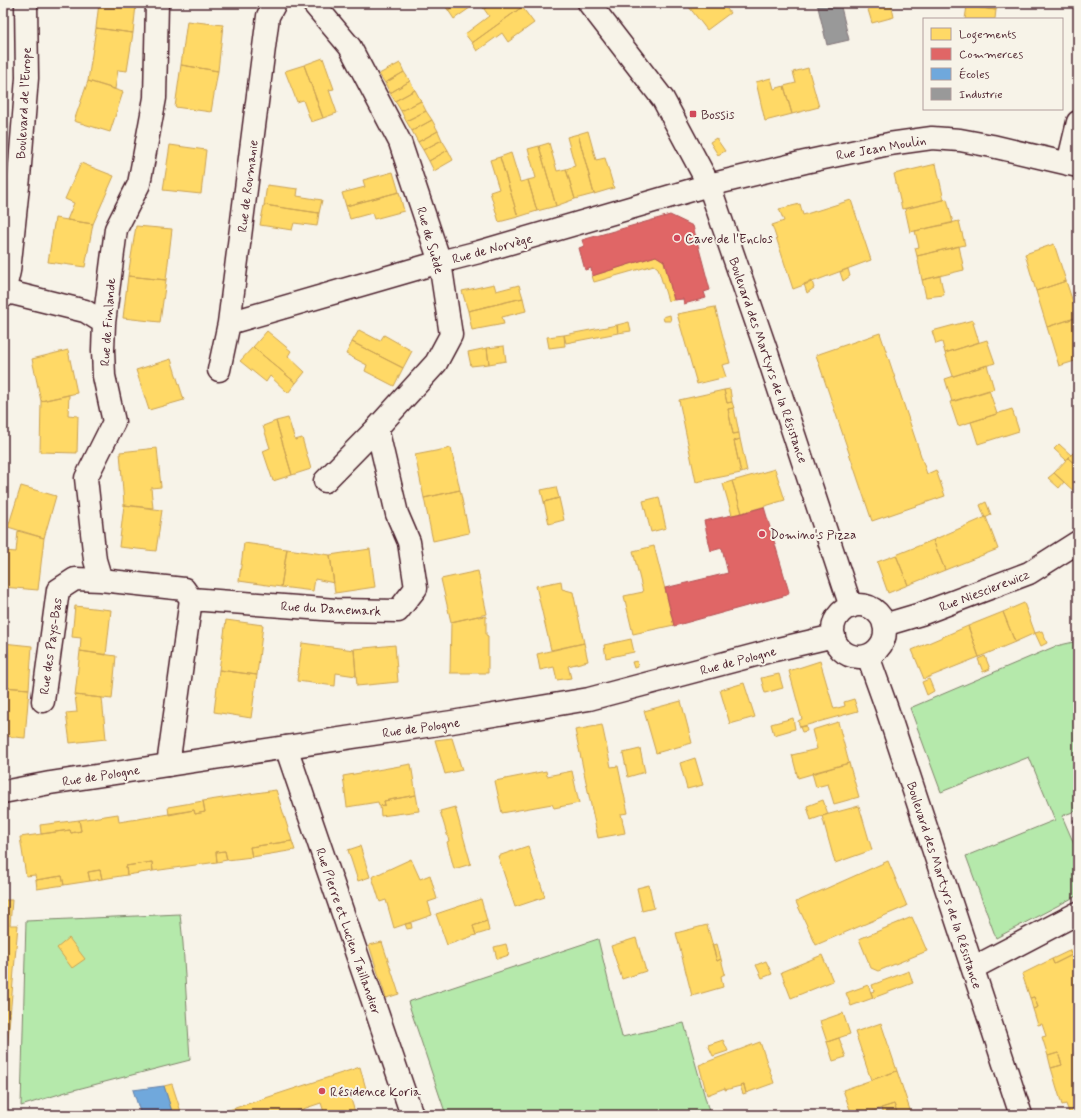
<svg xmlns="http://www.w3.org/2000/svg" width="1081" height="1118" font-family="Mynerve,sans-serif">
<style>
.green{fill:#b5e9ab;stroke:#80846b}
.homes{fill:#ffd966;stroke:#c9a154}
.shops{fill:#e06666;stroke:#b35154}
.schools{fill:#6fa8dc;stroke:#647fa7}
.industry{fill:#999;stroke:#817478}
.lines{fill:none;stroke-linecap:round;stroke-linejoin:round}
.street-casing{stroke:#4a1f2b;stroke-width:25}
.secondary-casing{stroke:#4a1f2b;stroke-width:25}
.street{stroke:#f7f3e8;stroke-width:22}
.secondary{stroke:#f7f3e8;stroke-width:22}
.poi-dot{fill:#d1495b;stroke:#f7f3e8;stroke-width:1.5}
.labels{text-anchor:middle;stroke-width:4;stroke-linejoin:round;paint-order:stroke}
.street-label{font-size:13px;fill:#4a1f2b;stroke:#f7f3e8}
.poi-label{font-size:13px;fill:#4a1f2b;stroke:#f7f3e8;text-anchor:start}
</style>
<rect width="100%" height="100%" fill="#f7f3e8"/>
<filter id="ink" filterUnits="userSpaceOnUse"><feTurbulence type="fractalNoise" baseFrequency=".025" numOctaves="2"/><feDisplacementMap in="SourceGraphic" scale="8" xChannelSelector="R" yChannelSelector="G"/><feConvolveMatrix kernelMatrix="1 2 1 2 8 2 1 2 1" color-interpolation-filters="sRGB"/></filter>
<g filter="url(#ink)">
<path class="green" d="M 1078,641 L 1078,810 L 1062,816 L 1078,853 L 1078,895 L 996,938 L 966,856 L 1055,820 L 1029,757 L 941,792 L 910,708 L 1056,646 Z
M 180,914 L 183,943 L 190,1060 L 66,1092 L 21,1106 L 26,921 Z
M 598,939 L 622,1037 L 684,1023 L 710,1115 L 446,1115 L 408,1002 Z"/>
<path class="homes" d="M 99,3 L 130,3 L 136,5 L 133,33 L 96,28 Z
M 443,3 L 458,3 L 448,10 Z
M 458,3 L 477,3 L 454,19 L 448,10 Z
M 480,3 L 492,3 L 484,9 Z
M 492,3 L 519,3 L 522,7 L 472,43 L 465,34 L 489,16 L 484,9 Z
M 686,3 L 695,3 L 689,7 Z
M 695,3 L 723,3 L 730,13 L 707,30 L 689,7 Z
M 866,3 L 891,3 L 894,17 L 872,23 Z
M 967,3 L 998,3 L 996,10 L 967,6 Z
M 967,6 L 996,10 L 995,19 L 965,19 Z
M 522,7 L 534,23 L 508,42 L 502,33 L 477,51 L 472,43 Z
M 187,21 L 223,25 L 218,71 L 181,65 Z
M 96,28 L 133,33 L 127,71 L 118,70 L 115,89 L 88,81 Z
M 323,58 L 334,89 L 329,90 L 337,113 L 323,118 L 304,65 Z
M 400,63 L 404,72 L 385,83 L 379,74 Z
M 181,65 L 218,71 L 211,112 L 175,107 Z
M 304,65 L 323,118 L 311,122 L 303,100 L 297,102 L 285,71 Z
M 808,68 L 819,107 L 792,114 L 784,86 L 796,83 L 793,72 Z
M 404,72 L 410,81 L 390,93 L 385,83 Z
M 771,78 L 774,89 L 784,86 L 792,114 L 765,121 L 756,82 Z
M 88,81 L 123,92 L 110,132 L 74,121 Z
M 410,81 L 415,90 L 395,101 L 390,93 Z
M 415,90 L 421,101 L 401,111 L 395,101 Z
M 421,101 L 426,111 L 406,121 L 401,111 Z
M 426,111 L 432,120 L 412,131 L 406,121 Z
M 432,120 L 438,131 L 418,142 L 412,131 Z
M 438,131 L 442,140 L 423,150 L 418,142 Z
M 588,131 L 596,160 L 605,158 L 614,188 L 594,194 L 578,134 Z
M 578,134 L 594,194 L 575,199 L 566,169 L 575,166 L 567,137 Z
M 716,138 L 725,151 L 718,155 L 710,142 Z
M 442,140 L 448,150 L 429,161 L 423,150 Z
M 549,143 L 557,171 L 566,169 L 575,199 L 556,206 L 539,146 Z
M 170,145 L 206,150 L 201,194 L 163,190 Z
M 539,146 L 556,206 L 537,211 L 528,180 L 536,178 L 528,149 Z
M 448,150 L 453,160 L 434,171 L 429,161 Z
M 511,153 L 520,182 L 528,180 L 537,211 L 518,217 L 500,157 Z
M 500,157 L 518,217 L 499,222 L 490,192 L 499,189 L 490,160 Z
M 81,163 L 114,176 L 93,224 L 67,220 L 74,203 L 65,199 Z
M 936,164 L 944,200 L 902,209 L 894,174 Z
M 393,172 L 399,192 L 346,206 L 342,193 L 365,187 L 363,180 Z
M 267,185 L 298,189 L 297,196 L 322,200 L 319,213 L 264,205 Z
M 399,192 L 404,211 L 374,219 L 372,213 L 350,219 L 346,206 Z
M 947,199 L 953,223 L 910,232 L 905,209 Z
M 851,200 L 871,260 L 793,289 L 772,225 L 784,221 L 779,209 L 800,204 L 803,215 Z
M 264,205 L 319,213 L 317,226 L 294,223 L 292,230 L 260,225 Z
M 55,218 L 93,224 L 85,267 L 48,262 Z
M 959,221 L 965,245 L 917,256 L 915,248 L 919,247 L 915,231 Z
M 136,226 L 172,229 L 166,280 L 128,276 Z
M 1054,244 L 1066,281 L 1036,291 L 1025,254 Z
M 959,246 L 964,270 L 922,280 L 917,256 Z
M 656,256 L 664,261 L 674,300 L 668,301 L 658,268 L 654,265 L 594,282 L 592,276 Z
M 848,269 L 850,276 L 843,281 L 840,272 Z
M 128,276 L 166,280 L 160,322 L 123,318 Z
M 940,276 L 944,295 L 926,297 L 922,280 Z
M 812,281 L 814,288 L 807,293 L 804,284 Z
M 1066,281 L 1078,317 L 1047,327 L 1036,291 Z
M 494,284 L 496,291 L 519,285 L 523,298 L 468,311 L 462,291 Z
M 523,298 L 526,311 L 502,317 L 504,324 L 472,330 L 468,311 Z
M 715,307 L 730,363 L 722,365 L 726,377 L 697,384 L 677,314 Z
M 670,315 L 671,321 L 664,321 L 663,317 Z
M 1078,317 L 1078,360 L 1059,366 L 1047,327 Z
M 973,320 L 975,323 L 973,323 L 979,342 L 945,353 L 942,342 L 936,344 L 932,331 Z
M 629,322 L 631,331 L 618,333 L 617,325 Z
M 617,325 L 618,333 L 566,343 L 564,335 Z
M 359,330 L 380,341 L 384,335 L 412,351 L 403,368 L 352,342 Z
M 267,331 L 291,351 L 288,356 L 305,372 L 296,383 L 253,347 Z
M 880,333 L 927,474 L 936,470 L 945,496 L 872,521 L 816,355 Z
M 564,335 L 565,346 L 549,348 L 547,337 Z
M 987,340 L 995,363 L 953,376 L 945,353 Z
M 352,342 L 403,368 L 394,386 L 365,371 L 367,365 L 346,354 Z
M 504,346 L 506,361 L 489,364 L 487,348 Z
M 253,347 L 296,383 L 288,393 L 270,376 L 266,382 L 240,361 Z
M 487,348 L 489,364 L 471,366 L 468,352 Z
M 68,350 L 77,393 L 41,401 L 32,359 Z
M 171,359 L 184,400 L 149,410 L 136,370 Z
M 987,365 L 994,389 L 952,402 L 945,379 Z
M 730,389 L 732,402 L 727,403 L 724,390 Z
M 724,390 L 727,403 L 732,402 L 734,408 L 728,409 L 733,434 L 739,433 L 740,439 L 734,441 L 741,473 L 696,482 L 679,400 Z
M 989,390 L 997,414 L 958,426 L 950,402 Z
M 69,395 L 68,415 L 78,416 L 77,453 L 40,452 L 41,401 Z
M 734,408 L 739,433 L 733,434 L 728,409 Z
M 1012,409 L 1019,431 L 978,444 L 971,422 Z
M 288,418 L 295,440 L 302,438 L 311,469 L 292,475 L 276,421 Z
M 276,421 L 292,475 L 273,481 L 263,451 L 270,448 L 263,426 Z
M 740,439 L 747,471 L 741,473 L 734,441 Z
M 1059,444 L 1071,455 L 1066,460 L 1054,449 Z
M 157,448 L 161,487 L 151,488 L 153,508 L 124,505 L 120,452 Z
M 451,448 L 460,490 L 424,498 L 415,455 Z
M 1078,448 L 1078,467 L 1068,458 Z
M 1068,458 L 1078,467 L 1078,492 L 1077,494 L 1054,473 Z
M 775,469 L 785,500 L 742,513 L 732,481 Z
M 1054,473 L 1064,482 L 1059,488 L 1048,478 Z
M 732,481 L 742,513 L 732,515 L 723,484 Z
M 21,486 L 56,496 L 44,538 L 8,527 Z
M 556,487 L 559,498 L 544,502 L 541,490 Z
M 460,490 L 469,533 L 433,541 L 424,498 Z
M 659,497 L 666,528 L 651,532 L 643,501 Z
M 559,498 L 564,520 L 549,524 L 544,502 Z
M 986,502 L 991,515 L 985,518 L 980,505 Z
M 124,505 L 162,510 L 156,551 L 119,547 Z
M 986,517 L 998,549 L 945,570 L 933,540 Z
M 18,531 L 44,538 L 38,590 L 3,587 L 3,574 L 5,551 L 16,552 Z
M 933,540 L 945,570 L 908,585 L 896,555 Z
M 244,543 L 287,549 L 281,587 L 239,581 Z
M 654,546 L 674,625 L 633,634 L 624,596 L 643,592 L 633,551 Z
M 287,549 L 330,555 L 334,583 L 315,579 L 313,591 L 281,587 Z
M 370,549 L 375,587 L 335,593 L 330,555 Z
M 896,555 L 908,585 L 888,593 L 877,562 Z
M 478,571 L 487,614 L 451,622 L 441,579 Z
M 561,581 L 562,589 L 573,592 L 584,643 L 551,650 L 536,586 Z
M 1024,603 L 1035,633 L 1015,642 L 1003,612 Z
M 75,606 L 111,610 L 106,655 L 80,651 L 81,638 L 72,637 Z
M 1003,612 L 1015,642 L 979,657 L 968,626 Z
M 478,616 L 478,617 L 486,616 L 486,635 L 488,636 L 488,673 L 450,673 L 451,622 Z
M 226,620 L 263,625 L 257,675 L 219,670 Z
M 968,626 L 979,657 L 924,679 L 912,650 Z
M 1042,631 L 1047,643 L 1041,646 L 1035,633 Z
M 631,639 L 634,652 L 606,658 L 604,645 Z
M 3,643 L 32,646 L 29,689 L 3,687 Z
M 302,643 L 354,650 L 356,676 L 336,673 L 335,686 L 297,681 Z
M 584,643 L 588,661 L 568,666 L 571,678 L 557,680 L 554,667 L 540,670 L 537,654 Z
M 395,645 L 398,682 L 357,686 L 354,649 Z
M 80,651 L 116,656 L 112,699 L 75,695 Z
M 985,656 L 990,669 L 983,672 L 978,659 Z
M 637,661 L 638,667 L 634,668 L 632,662 Z
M 820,661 L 834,709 L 845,706 L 844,702 L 854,699 L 858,711 L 800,727 L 798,721 L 802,719 L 789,671 Z
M 219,670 L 257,675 L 251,718 L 214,712 Z
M 779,674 L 783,688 L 765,693 L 761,678 Z
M 929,679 L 934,691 L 927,695 L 922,682 Z
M 744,683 L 755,717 L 730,724 L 720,690 Z
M 3,687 L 29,689 L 25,738 L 3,736 Z
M 75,695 L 102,698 L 106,739 L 70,743 L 66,713 L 77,712 Z
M 681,701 L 692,743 L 656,753 L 644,711 Z
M 793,718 L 795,729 L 774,735 L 771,724 Z
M 838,722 L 849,763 L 798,778 L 792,755 L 817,749 L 812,730 Z
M 602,725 L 611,767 L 618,766 L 628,813 L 621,814 L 625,833 L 598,838 L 575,730 Z
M 806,726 L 807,731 L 802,732 L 800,727 Z
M 452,738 L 462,770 L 445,774 L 435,740 Z
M 640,749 L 645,772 L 628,777 L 623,753 Z
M 695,758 L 703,785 L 687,789 L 680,763 Z
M 849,763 L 859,797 L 834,804 L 828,784 L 816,787 L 812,773 Z
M 411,764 L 416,795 L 384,801 L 385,805 L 379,806 L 378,802 L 347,807 L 343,776 Z
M 546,771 L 547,776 L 572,771 L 579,803 L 554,808 L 552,804 L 502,813 L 495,781 Z
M 276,790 L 292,841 L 250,847 L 252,857 L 227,860 L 225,851 L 216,852 L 217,862 L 153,871 L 152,862 L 126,866 L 127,875 L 102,879 L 100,870 L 88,872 L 90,881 L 64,885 L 62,876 L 36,880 L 35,875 L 26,876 L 20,837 L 70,830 L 71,833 L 81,831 L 79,820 L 118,814 L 119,822 L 194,810 L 195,814 L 205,812 L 203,801 Z
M 416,795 L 419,811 L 381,816 L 380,806 L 385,805 L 384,801 Z
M 823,800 L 828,814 L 811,820 L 807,806 Z
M 203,801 L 205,812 L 195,814 L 194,810 L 169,815 L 168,807 Z
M 859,806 L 872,850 L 835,863 L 822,816 Z
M 455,807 L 471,864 L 454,869 L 447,842 L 449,841 L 440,811 Z
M 79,820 L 81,831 L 71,833 L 70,830 L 41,834 L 40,825 Z
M 292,841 L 295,850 L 252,857 L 250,847 Z
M 360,846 L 370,877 L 358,881 L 348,850 Z
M 528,846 L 545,897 L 515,907 L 498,856 Z
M 225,851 L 227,860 L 217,862 L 216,852 Z
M 411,859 L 420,879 L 430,875 L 437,899 L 428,902 L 432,915 L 394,928 L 386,900 L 380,902 L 372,877 Z
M 888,861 L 907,906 L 816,945 L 796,902 Z
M 152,862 L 153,871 L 127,875 L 126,866 Z
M 100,870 L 102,879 L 90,881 L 88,872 Z
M 62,876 L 64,885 L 37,889 L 36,880 Z
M 649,885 L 654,908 L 642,911 L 637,888 Z
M 481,899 L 487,921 L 473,926 L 476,935 L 447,945 L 436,914 Z
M 3,900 L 12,900 L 10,925 L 18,925 L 6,1062 L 3,1063 Z
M 912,917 L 927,951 L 878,971 L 871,968 L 859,939 Z
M 487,921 L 489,931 L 476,935 L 473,926 Z
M 411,923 L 412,928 L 407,929 L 405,924 Z
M 707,925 L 717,961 L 721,959 L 725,974 L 721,976 L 723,987 L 692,996 L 676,933 Z
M 69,938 L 85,959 L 72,968 L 57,948 Z
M 636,938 L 646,971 L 622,979 L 611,946 Z
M 382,942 L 399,994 L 386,998 L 369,945 Z
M 506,944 L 509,955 L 497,959 L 494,947 Z
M 717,944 L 721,959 L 717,961 L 712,945 Z
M 1078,947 L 1078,1114 L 1070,1115 L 1066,1104 L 1062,1105 L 1051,1068 L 1062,1065 L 1058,1053 L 1048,1056 L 1042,1037 L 1046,1036 L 1042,1024 L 1038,1025 L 1033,1009 L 1038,1007 L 1034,997 L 1030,998 L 1022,974 L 1052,959 L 1054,964 L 1072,955 L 1069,951 Z
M 1069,951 L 1072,955 L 1054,964 L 1052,959 Z
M 822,955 L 833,981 L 791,998 L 781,972 Z
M 766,961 L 772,974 L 762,978 L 756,965 Z
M 909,971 L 913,983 L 873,998 L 871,992 L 874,991 L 872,985 Z
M 868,985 L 873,998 L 851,1006 L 846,993 Z
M 1034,997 L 1038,1007 L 1033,1009 L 1030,998 Z
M 843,1013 L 850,1034 L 827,1042 L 820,1021 Z
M 881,1023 L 897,1071 L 871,1080 L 855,1032 Z
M 839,1038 L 846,1057 L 833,1061 L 827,1042 Z
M 723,1040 L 728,1051 L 713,1056 L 708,1045 Z
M 760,1042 L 774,1083 L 746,1093 L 744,1085 L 725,1090 L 725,1088 L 707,1095 L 699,1065 Z
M 1058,1053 L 1062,1065 L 1051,1068 L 1048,1056 Z
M 360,1067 L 366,1089 L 349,1093 L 356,1115 L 325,1115 L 321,1103 L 285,1115 L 220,1115 L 220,1113 Z
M 897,1071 L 911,1113 L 904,1115 L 898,1115 L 894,1104 L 861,1115 L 852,1115 L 843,1090 Z
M 172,1084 L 182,1115 L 173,1115 L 164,1086 Z
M 744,1085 L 746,1093 L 743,1094 L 740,1086 Z
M 894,1104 L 898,1115 L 883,1115 L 881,1108 Z"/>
<path class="shops" d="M 670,215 L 693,226 L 710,290 L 704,292 L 706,298 L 684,304 L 683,299 L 674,300 L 664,261 L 656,256 L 592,276 L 591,268 L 585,270 L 579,248 L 584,246 L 582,240 Z
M 764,507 L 789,592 L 787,595 L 674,626 L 665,588 L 728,573 L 722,548 L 711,551 L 704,521 L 742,513 Z"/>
<path class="schools" d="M 164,1086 L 173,1115 L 141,1115 L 133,1090 Z"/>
<path class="industry" d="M 817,3 L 840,3 L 849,40 L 827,45 Z
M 1078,819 L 1078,830 L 1073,820 Z"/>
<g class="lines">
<defs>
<path id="street" d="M 157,3 L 155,98 L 139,184 L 116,229 L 104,323 L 103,350 L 104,376 L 114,422 L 86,478 L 95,560 L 101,580 L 184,589 L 191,599 L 168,765
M 313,3 L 350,47 L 400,142 L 440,262 L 451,335 L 436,363 L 377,428 L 325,481
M 1068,164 L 1078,122
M 4,291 L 85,311 L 104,323
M 229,323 L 440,262 L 479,252 L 709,185 L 805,162 L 889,144 L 932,138 L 960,140 L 992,146 L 1078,166
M 219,370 L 229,323 L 268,16 L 275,3
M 191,599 L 336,610 L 398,611 L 416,588 L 409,542 L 397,514 L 377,428
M 43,701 L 58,590 L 75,579 L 101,580
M 286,747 L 412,1115
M 973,968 L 1078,913"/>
<path id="secondary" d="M 589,3 L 663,99 L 709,185 L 766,350 L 851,607
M 3,297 L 9,271 L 19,177 L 27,78 L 26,3
M833 631a26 26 0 1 1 52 0a26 26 0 1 1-52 0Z
M 884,625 L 921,614 L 1029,573 L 1078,542
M 868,656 L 887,709 L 1021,1115
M 3,792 L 50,783 L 168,765 L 452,722 L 589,699 L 774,650 L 834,636"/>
</defs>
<use href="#street" class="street-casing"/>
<use href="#secondary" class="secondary-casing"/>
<use href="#street" class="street"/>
<use href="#secondary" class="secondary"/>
</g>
</g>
<g class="poi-dot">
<rect x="689" y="110" width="8" height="8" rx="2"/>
<circle cx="677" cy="238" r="4"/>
<circle cx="762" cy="534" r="4"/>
<circle cx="322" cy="1091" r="4"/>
</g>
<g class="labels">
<g class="street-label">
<text transform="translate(23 103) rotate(-87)" y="5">Boulevard de l'Europe</text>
<text transform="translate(881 147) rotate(-10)" y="5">Rue Jean Moulin</text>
<text transform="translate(247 186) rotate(-83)" y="5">Rue de Roumanie</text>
<text transform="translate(431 240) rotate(74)" y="5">Rue de Suède</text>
<text transform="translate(492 248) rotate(-15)" y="5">Rue de Norvège</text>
<text transform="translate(107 322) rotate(-86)" y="5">Rue de Finlande</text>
<text transform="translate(769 360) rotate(71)" y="5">Boulevard des Martyrs de la Résistance</text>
<text transform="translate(984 590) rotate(-21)" y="5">Rue Niescierewicz</text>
<text transform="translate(331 608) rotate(3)" y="5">Rue du Danemark</text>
<text transform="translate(50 646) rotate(-82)" y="5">Rue des Pays-Bas</text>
<text transform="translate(738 660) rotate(-15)" y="5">Rue de Pologne</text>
<text transform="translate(421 727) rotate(-8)" y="5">Rue de Pologne</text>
<text transform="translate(101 775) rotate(-9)" y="5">Rue de Pologne</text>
<text transform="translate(945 885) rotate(72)" y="5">Boulevard des Martyrs de la Résistance</text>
<text transform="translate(349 931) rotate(71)" y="5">Rue Pierre et Lucien Taillandier</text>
</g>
<g class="poi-label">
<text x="701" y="119">Bossis</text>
<text x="685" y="243">Cave de l'Enclos</text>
<text x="770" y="539">Domino's Pizza</text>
<text x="330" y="1096">Résidence Koria</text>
</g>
</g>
<rect width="1081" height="1118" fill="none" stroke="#f7f3e8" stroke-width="16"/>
<rect x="8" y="8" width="1065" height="1102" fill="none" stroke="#4a1f2b" stroke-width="1.5" filter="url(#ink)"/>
<rect x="923" y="18" width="140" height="92" fill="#f7f3e8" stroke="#b29e9c"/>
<rect x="931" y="28" width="20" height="12" fill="#ffd966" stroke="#b29e9c"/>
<text x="959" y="38" font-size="12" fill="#4a1f2b">Logements</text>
<rect x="931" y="48" width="20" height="12" fill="#e06666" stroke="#b29e9c"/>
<text x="959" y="58" font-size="12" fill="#4a1f2b">Commerces</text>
<rect x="931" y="68" width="20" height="12" fill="#6fa8dc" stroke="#b29e9c"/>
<text x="959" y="78" font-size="12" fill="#4a1f2b">Écoles</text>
<rect x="931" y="88" width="20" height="12" fill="#999999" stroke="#b29e9c"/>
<text x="959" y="98" font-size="12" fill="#4a1f2b">Industrie</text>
</svg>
